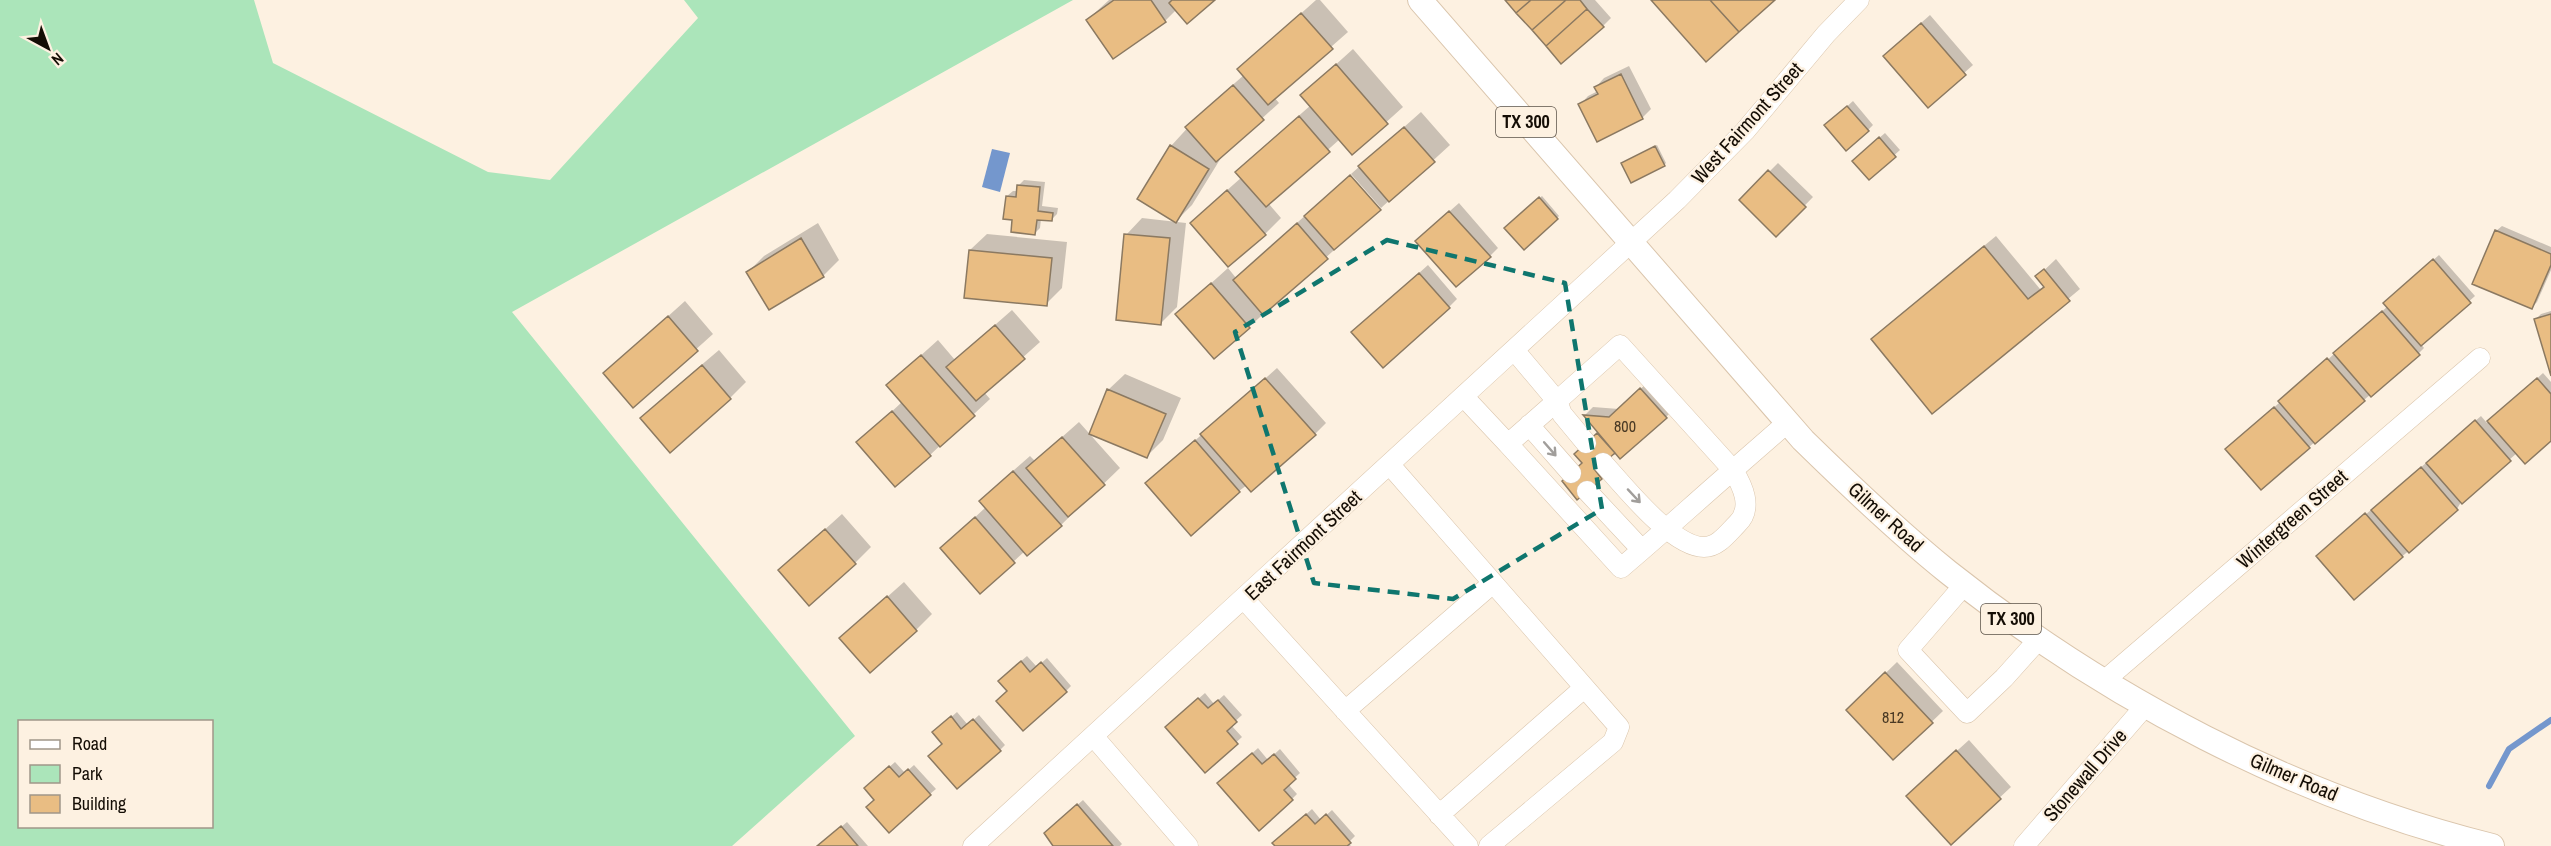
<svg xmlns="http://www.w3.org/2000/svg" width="2551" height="846" font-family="'Archivo Narrow',sans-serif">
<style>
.green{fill:#abe5ba;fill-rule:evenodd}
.water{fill:#7497cd}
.shadow{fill:#0003}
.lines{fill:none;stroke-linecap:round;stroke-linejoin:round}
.stream{stroke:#7497cd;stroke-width:6}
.building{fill:#e9bd83;stroke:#8b7961;stroke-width:1.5}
.minor-casing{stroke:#dac5ac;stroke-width:21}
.major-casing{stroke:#dac5ac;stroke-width:26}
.minor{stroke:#fff;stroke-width:20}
.major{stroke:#fff;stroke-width:24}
.oneway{stroke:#a19e9b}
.marked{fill:none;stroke:#0f766e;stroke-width:4.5;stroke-dasharray:12 8;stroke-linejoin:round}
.labels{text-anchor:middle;stroke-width:4.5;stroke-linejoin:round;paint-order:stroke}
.number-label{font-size:16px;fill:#493924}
.shield{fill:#fdf1e1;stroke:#5a5147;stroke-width:1.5}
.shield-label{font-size:18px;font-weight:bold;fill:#140d05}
.street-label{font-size:20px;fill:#140d05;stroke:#fdf1e1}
</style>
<rect width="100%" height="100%" fill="#fdf1e1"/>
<path class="green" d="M 0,0 L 254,0 L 273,63 L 488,172 L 550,180 L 698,18 L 684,0 L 1073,0 L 512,312 L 855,736 L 732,846 L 0,846 ZM 20,722 L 212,722 L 212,826 L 20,826 Z"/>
<path class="water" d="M 992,149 L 1010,153 L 1000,192 L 982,187 Z"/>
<path class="shadow" d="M 1109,0 L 1212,0 L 1177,9 L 1165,21 L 1114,57 L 1087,20 Z
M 1316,0 L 1320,0 L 1348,32 L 1274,97 L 1279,103 L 1224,153 L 1192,205 L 1176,221 L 1171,146 L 1203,111 L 1244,75 L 1239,69 Z
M 1507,0 L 1595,0 L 1611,18 L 1603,26 Z
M 1930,15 L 1973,65 L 1928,105 L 1894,47 Z
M 1353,49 L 1403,107 L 1352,153 L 1340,139 L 1268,203 L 1281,218 L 1265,234 L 1208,207 L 1242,177 L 1237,172 L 1253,156 L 1311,105 L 1302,95 Z
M 1629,66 L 1651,109 L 1642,118 L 1580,105 L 1588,96 L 1598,91 L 1596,87 L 1604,78 Z
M 1853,101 L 1873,125 L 1868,130 L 1832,120 Z
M 1421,112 L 1450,145 L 1381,208 L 1351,174 Z
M 1885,133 L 1900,150 L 1869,178 L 1859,155 Z
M 1657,145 L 1666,163 L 1664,165 L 1623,163 Z
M 1778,163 L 1813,197 L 1776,235 L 1741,200 Z
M 1349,176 L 1343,242 L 1249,327 L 1177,314 L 1228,268 L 1236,278 Z
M 1024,180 L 1045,182 L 1042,206 L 1058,208 L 1057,214 L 1051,220 L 1041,219 L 1040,228 L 1035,233 L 1014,219 L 1007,196 L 1013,191 L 1018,191 L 1018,186 Z
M 1542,196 L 1559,216 L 1524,248 L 1506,228 Z
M 1459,203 L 1498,248 L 1490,256 L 1425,233 Z
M 1142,218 L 1186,223 L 1177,307 L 1161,323 L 1126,235 Z
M 818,223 L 839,260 L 823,276 L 770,308 L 748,272 L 764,256 Z
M 2502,226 L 2551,247 L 2551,270 L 2537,302 L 2532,307 L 2496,231 Z
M 987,234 L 1067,242 L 1062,288 L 1046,304 L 970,250 Z
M 1996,236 L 2040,289 L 2045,286 L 2037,277 L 2056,259 L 2080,289 L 1932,412 L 1884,328 Z
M 2439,255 L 2475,296 L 2421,344 L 2424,348 L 2419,353 L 2309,447 L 2233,444 L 2388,306 L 2391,297 Z
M 1428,265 L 1457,299 L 1449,307 L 1362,324 Z
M 685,301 L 713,334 L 633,406 L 605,373 Z
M 1012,310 L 1040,342 L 984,392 L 990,399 L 930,455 L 859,442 L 902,402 L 888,385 L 938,340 L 955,360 Z
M 2551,311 L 2551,370 L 2536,319 L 2541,314 Z
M 719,350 L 746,382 L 730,398 L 658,402 Z
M 1277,368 L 1326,423 L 1315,434 L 1239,491 L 1156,475 Z
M 2543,373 L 2551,382 L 2551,439 L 2517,453 L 2461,502 L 2457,509 L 2354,598 L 2324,550 L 2481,416 L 2487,423 Z
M 1125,374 L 1181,398 L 1163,440 L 1147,456 L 1108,390 Z
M 1649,381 L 1674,409 L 1666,417 L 1615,451 L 1596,467 L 1603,475 L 1578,497 L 1584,463 L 1576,454 L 1600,433 L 1585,415 L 1593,407 L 1619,409 Z
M 1079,422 L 1120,468 L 1061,525 L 1025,551 L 980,592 L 942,548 L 986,507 L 981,501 L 997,485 L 1030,456 L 1035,461 Z
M 842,514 L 871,547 L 855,563 L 780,570 Z
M 904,582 L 932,614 L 916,630 L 841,638 Z
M 1027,656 L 1037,667 L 1047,658 L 1071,686 L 1066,691 L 1009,691 L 1005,675 Z
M 1897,662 L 1943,711 L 1894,758 L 1859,699 Z
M 1205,693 L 1214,704 L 1224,695 L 1242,715 L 1231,725 L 1242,737 L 1205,771 L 1172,722 Z
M 957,712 L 968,725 L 979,715 L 1005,745 L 1000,750 L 944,743 L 940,727 Z
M 1969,740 L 2011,787 L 1951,843 L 1919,785 Z
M 1258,748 L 1268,760 L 1280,749 L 1300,773 L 1288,784 L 1297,794 L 1292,799 L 1225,778 Z
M 895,762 L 905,773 L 914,765 L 936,789 L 930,794 L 876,800 L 871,783 Z
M 1083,800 L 1122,844 L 1120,846 L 1054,846 L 1051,828 Z
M 1312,809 L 1321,820 L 1332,810 L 1355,836 L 1348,843 L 1351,846 L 1277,846 L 1280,838 Z
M 847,822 L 868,846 L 819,846 Z"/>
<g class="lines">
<path class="stream" d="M 2489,786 L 2509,749 L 2551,720"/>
</g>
<path class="building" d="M 1114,0 L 1151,0 L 1166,22 L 1113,59 L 1086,20 Z
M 1172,0 L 1215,0 L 1187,24 L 1169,3 Z
M 1505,0 L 1531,0 L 1516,13 Z
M 1531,0 L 1566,0 L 1532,30 L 1516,13 Z
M 1566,0 L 1580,0 L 1587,9 L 1546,46 L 1532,30 Z
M 1651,0 L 1710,0 L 1739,32 L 1706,62 Z
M 1710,0 L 1775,0 L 1739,32 Z
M 1587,9 L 1604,27 L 1561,64 L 1546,46 Z
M 1301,13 L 1333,49 L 1268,105 L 1237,69 Z
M 1921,23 L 1966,75 L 1928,108 L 1883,56 Z
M 1336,64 L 1388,124 L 1352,155 L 1300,95 Z
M 1621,74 L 1643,119 L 1597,142 L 1578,104 L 1598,94 L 1594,87 Z
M 1233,85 L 1264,120 L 1216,162 L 1185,127 Z
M 1847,106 L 1869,131 L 1846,151 L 1824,125 Z
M 1299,116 L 1330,152 L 1266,207 L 1235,172 Z
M 1404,127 L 1435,162 L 1389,202 L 1358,166 Z
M 1879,137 L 1896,157 L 1869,180 L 1852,161 Z
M 1170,145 L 1209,169 L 1176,223 L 1137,199 Z
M 1655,146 L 1665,166 L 1631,183 L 1621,163 Z
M 1768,170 L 1806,207 L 1776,237 L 1739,200 Z
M 1350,175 L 1381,210 L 1334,250 L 1304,216 Z
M 1017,185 L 1040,187 L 1038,211 L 1053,213 L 1052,221 L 1037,220 L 1035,235 L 1011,232 L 1012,220 L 1003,219 L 1006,196 L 1016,197 Z
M 1227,190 L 1266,235 L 1228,267 L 1190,223 Z
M 1539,197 L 1558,219 L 1524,250 L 1504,228 Z
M 1449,211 L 1491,257 L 1456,287 L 1415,241 Z
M 1297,223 L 1328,259 L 1263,315 L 1233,280 Z
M 2495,230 L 2551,254 L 2551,265 L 2532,309 L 2472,284 Z
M 1124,234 L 1170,238 L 1161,325 L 1116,320 Z
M 801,238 L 824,277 L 769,310 L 746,272 Z
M 1984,246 L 2028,299 L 2044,287 L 2035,276 L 2044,269 L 2070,301 L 1932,414 L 1871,339 Z
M 969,250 L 1052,258 L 1047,306 L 964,298 Z
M 2433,259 L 2471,303 L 2421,346 L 2383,303 Z
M 1419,273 L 1450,308 L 1383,368 L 1351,332 Z
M 1211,283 L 1250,328 L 1214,359 L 1175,314 Z
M 2382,311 L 2420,355 L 2371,397 L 2333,353 Z
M 2551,314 L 2551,376 L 2534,319 Z
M 668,316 L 698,351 L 633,408 L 603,373 Z
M 995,325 L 1025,359 L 976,401 L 946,367 Z
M 921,355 L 975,416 L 940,447 L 886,385 Z
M 2327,358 L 2365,401 L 2315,444 L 2278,401 Z
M 702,365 L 731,399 L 670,453 L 640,418 Z
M 1265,378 L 1316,435 L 1251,492 L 1200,434 Z
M 2537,378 L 2551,394 L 2551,441 L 2525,464 L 2487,421 Z
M 1640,388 L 1667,418 L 1620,459 L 1583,415 L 1609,417 Z
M 1107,389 L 1166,414 L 1147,458 L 1089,434 Z
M 2274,407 L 2310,448 L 2261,490 L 2225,449 Z
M 892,411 L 931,456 L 895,487 L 856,442 Z
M 2475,420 L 2511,461 L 2462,504 L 2426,463 Z
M 1597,433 L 1615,453 L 1595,470 L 1602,479 L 1577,500 L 1562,481 L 1582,463 L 1574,454 Z
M 1062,437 L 1105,485 L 1068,517 L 1026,468 Z
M 1195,440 L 1240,492 L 1191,536 L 1145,483 Z
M 2421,467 L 2458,510 L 2409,553 L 2371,510 Z
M 1013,471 L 1062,526 L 1027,556 L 979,501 Z
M 2365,513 L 2403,557 L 2354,600 L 2316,556 Z
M 975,517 L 1015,563 L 980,594 L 940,548 Z
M 825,529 L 856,564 L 809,606 L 778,570 Z
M 887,596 L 917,631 L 870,673 L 839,638 Z
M 1021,661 L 1030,672 L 1041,662 L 1067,692 L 1023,731 L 996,701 L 1007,691 L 998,681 Z
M 1885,672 L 1933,723 L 1893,760 L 1846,710 Z
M 1198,698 L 1208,708 L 1218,700 L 1237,722 L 1227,731 L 1238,744 L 1205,773 L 1165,727 Z
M 951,716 L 961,729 L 973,719 L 1001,751 L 957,789 L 928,756 L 942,744 L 932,732 Z
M 1956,750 L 2001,799 L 1951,845 L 1906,796 Z
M 1252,753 L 1262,764 L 1274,754 L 1296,779 L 1284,790 L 1293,800 L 1259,831 L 1217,783 Z
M 889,766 L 899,777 L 908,769 L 931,795 L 889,833 L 866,807 L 874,800 L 864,788 Z
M 1077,804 L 1113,846 L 1053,846 L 1044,833 Z
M 1306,814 L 1315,824 L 1326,814 L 1351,843 L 1347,846 L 1275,846 L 1272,843 Z
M 841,826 L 858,846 L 817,846 Z"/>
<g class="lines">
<defs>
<path id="minor" d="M 1464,397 L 1508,444 L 1557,401 L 1515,351
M 1529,425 L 1571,473
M 1586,443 L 1562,414 L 1557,401 L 1620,345 L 1733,470 L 1788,422
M 1508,444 L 1621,568 C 1659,536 1696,502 1733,470 C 1742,485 1754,508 1737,524 C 1728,533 1718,547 1704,547 C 1672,547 1624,486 1603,463
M 1390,465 L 1619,727 L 1613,742 L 1489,846
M 1587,491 L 1642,550
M 1965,584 L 1908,650 L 1967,713 L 2004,678 L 2039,639
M 1244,599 L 1468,846
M 2105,680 L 2480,358
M 1345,711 L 1493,583
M 1094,737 L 1188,846
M 1439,815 L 1584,688
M 973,846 L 1677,200 L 1745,131 L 1826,34 L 1859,0
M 2024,846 L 2146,705"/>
<path id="major" d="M 1420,0 L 1803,440 C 1850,486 1897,531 1948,572 C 2106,698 2295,797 2492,846"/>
</defs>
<use href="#minor" class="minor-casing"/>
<use href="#major" class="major-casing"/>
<use href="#minor" class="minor"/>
<use href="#major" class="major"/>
</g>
<defs><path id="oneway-shaft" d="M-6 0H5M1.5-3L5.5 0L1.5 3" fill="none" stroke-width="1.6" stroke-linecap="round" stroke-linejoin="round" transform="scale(1.5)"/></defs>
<g class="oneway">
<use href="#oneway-shaft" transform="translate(1550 449) rotate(49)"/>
<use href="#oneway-shaft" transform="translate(1634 496) rotate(47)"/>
</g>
<path class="marked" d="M 1387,240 L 1565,283 L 1602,509 L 1453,599 L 1314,583 L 1235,332 Z"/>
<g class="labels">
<g class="number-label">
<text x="1625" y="432">800</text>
<text x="1893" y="723">812</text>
</g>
<g class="shield">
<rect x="1496" y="107" width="60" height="30" rx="4.5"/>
<rect x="1981" y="604" width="60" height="30" rx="4.5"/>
</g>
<g class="shield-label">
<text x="1526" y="128">TX 300</text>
<text x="2011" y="625">TX 300</text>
</g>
<g class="street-label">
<text transform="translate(1747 123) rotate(-48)" y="7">West Fairmont Street</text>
<text transform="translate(1886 517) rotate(42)" y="7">Gilmer Road</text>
<text transform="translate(2292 519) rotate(-41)" y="7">Wintergreen Street</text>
<text transform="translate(1303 545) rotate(-43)" y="7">East Fairmont Street</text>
<text transform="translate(2085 775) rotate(-49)" y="7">Stonewall Drive</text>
<text transform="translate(2294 777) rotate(23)" y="7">Gilmer Road</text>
</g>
</g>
<rect x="18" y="720" width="195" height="108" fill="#fdf1e1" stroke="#a09689" stroke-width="1.5"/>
<rect x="30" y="740" width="30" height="9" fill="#ffffff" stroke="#a09689" stroke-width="1.5"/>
<text x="72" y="750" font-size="18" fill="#140d05">Road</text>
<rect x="30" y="765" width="30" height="18" fill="#abe5ba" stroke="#a09689" stroke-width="1.5"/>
<text x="72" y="780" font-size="18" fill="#140d05">Park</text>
<rect x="30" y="795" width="30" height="18" fill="#e9bd83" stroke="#a09689" stroke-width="1.5"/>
<text x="72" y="810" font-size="18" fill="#140d05">Building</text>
<g transform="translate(48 48) rotate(139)" stroke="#fdf1e1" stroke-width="4.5" paint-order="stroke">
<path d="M0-4.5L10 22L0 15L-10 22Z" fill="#140d05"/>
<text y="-9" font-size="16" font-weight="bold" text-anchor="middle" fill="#140d05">N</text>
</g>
</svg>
